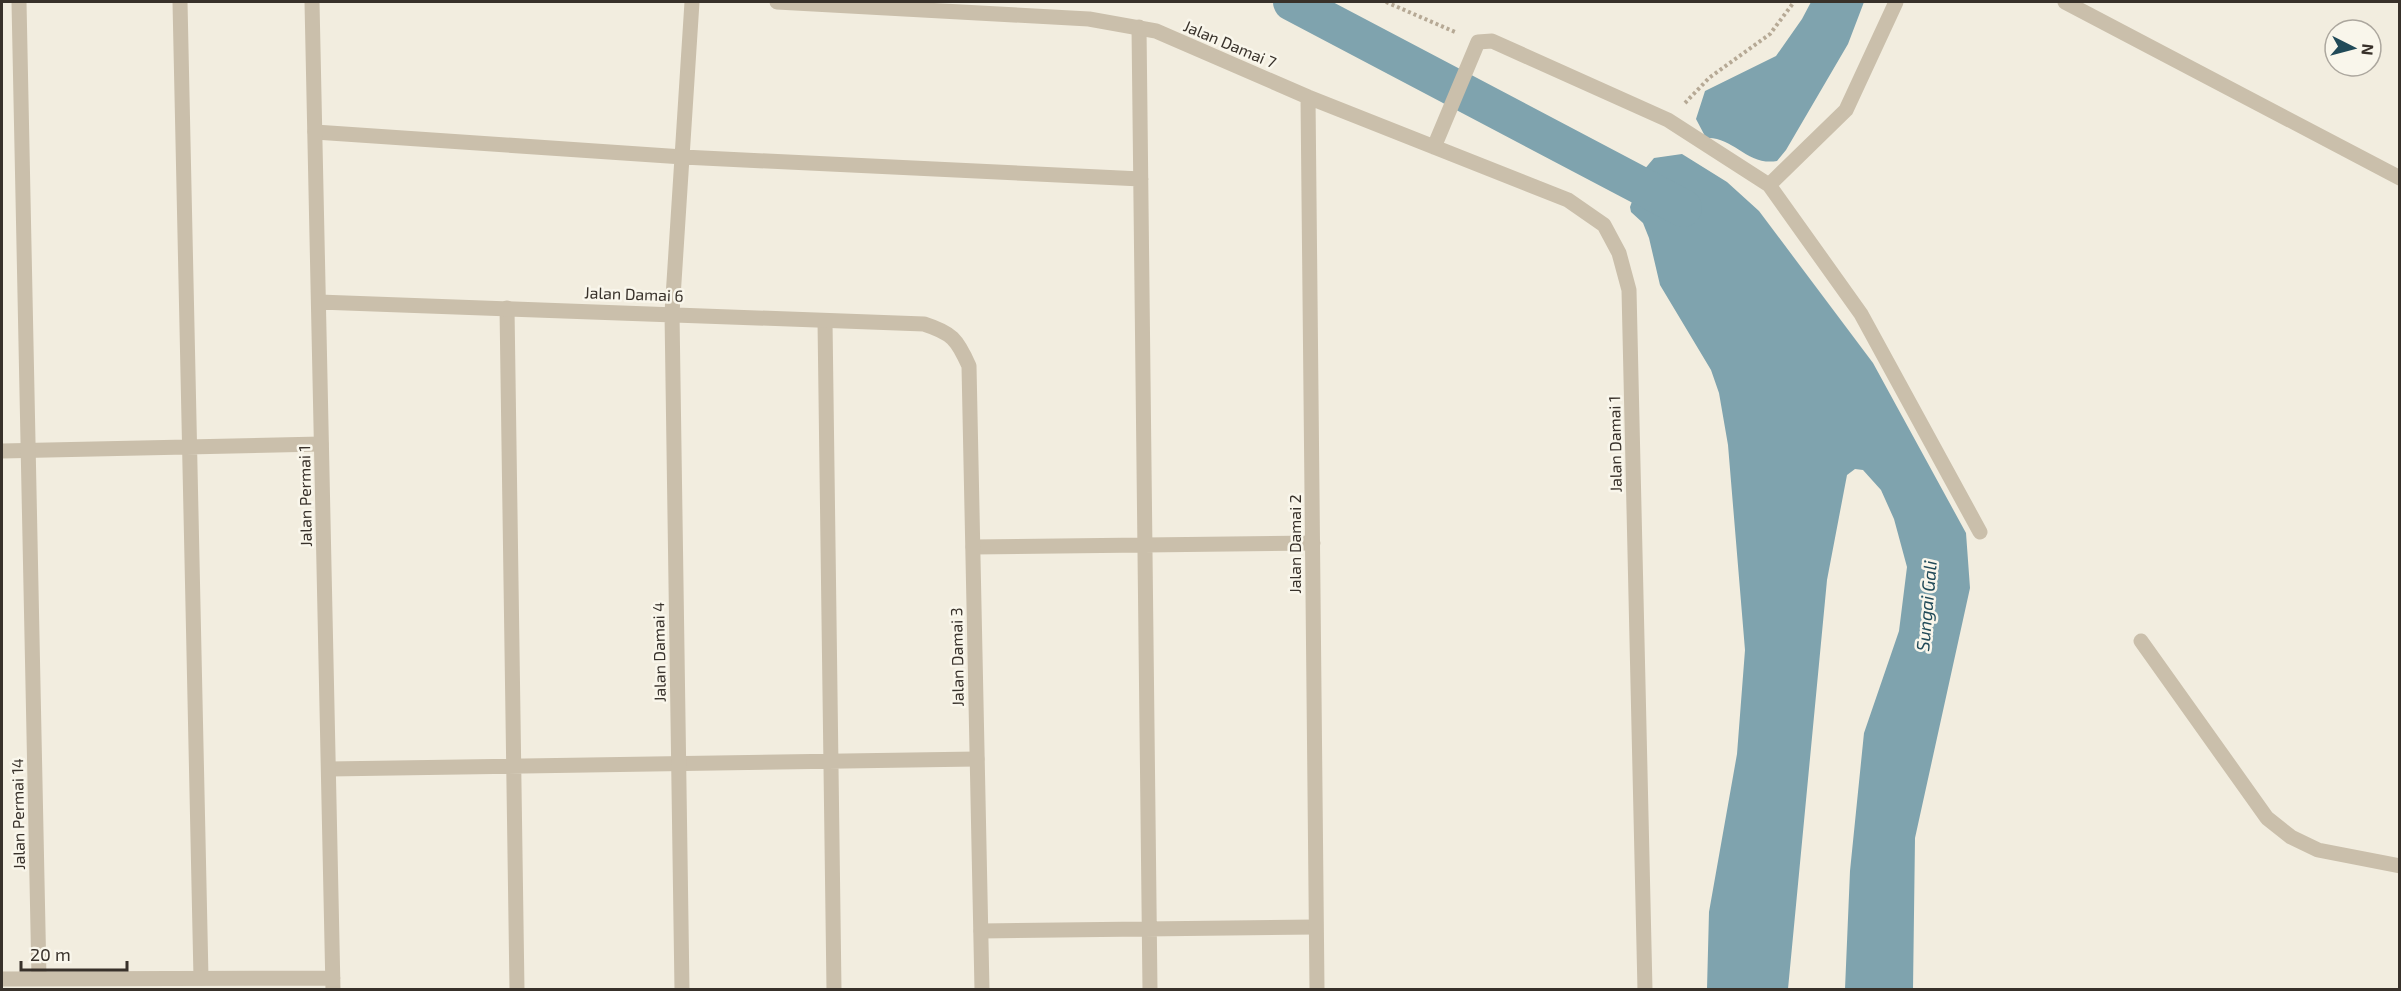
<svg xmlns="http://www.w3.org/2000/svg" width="2401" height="991" font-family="'Exo 2',sans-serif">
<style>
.water{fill:#7fa3ae}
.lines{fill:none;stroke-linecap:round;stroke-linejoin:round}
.canal{stroke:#7fa3ae;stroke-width:38}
.path{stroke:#b6a995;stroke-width:4;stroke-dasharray:3 3;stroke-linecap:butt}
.lane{stroke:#cabfab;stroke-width:15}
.street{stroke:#cabfab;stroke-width:15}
.labels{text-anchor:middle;stroke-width:5;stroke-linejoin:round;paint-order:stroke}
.street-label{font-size:16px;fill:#38312a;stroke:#f9f6eb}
.water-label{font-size:18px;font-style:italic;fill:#214a58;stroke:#f9f6eb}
</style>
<rect width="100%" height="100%" fill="#f2eddf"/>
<path class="water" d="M 1811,2 L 1864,2 L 1848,44 L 1786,150 L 1777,161 C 1747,166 1733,136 1706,138 L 1696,119 L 1705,91 L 1776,56 L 1802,19 Z
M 1682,154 L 1727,182 L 1759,211 L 1873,363 L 1966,533 L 1970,588 L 1915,838 L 1913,989 L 1845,989 L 1850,871 L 1864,733 L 1899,631 L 1907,567 L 1894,519 L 1881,490 L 1863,470 L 1855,469 L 1847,475 L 1827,580 L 1788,989 L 1707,989 L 1709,912 L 1737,754 L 1745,650 L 1728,445 L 1719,393 L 1711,370 L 1660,285 L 1649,238 L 1643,223 L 1631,212 L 1630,207 L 1643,171 L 1654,158 Z"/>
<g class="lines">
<path class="canal" d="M 1292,2 L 1683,208"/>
<path class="path" d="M 1386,2 L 1455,32
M 1685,103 L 1709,78 L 1770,34 L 1794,2"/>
<path class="lane" d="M 180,2 L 201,978
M 1139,27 L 1150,990
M 315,132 L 683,157 L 1141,179
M 507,308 L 517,990
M 672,313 L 692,2
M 825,321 L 834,990
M 2,451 L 321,444
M 973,547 L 1313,543
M 329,769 L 977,759
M 981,931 L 1315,927"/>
<path class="street" d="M 19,2 L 39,978
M 312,2 L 333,990
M 777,2 L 1089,19 L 1156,31 L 1308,97 L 1568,200 L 1604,225 L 1619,253 L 1629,290 L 1645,990
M 2065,2 L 2400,178
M 1308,97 L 1317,990
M 1434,147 L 1478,42 L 1492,41 L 1668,120 L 1769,185 L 1861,314 L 1980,532
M 1769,185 L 1846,110 L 1896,2
M 319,302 L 924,324 C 952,333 957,339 969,366 L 982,990
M 672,313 L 682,990
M 2141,641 L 2267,818 L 2291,837 L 2318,850 L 2400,866
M 2,979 L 333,978"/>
</g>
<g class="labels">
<g class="street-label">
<text transform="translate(1230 44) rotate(23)" y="6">Jalan Damai 7</text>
<text transform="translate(634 294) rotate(2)" y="6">Jalan Damai 6</text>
<text transform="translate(1615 444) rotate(-91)" y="6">Jalan Damai 1</text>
<text transform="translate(305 496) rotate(-91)" y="6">Jalan Permai 1</text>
<text transform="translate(1295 544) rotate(-90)" y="6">Jalan Damai 2</text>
<text transform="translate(659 652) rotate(-91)" y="6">Jalan Damai 4</text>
<text transform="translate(957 657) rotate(-91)" y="6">Jalan Damai 3</text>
<text transform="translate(18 814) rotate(-91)" y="6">Jalan Permai 14</text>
</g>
<g class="water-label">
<text transform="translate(1927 606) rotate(-85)" y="6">Sungai Gali</text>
</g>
</g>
<rect width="2401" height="991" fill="none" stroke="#38312a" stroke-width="6"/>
<g transform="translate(2353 48) rotate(96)"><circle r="28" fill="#f9f6eb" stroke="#aca79e" stroke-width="1.5"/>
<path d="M0-4.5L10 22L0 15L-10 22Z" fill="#214a58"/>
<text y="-9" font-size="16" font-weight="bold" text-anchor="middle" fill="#38312a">N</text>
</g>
<path d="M21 961v9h106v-9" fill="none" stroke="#38312a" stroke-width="3"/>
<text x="30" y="961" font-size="18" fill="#38312a" stroke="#f9f6eb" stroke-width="4.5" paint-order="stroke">20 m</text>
</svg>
